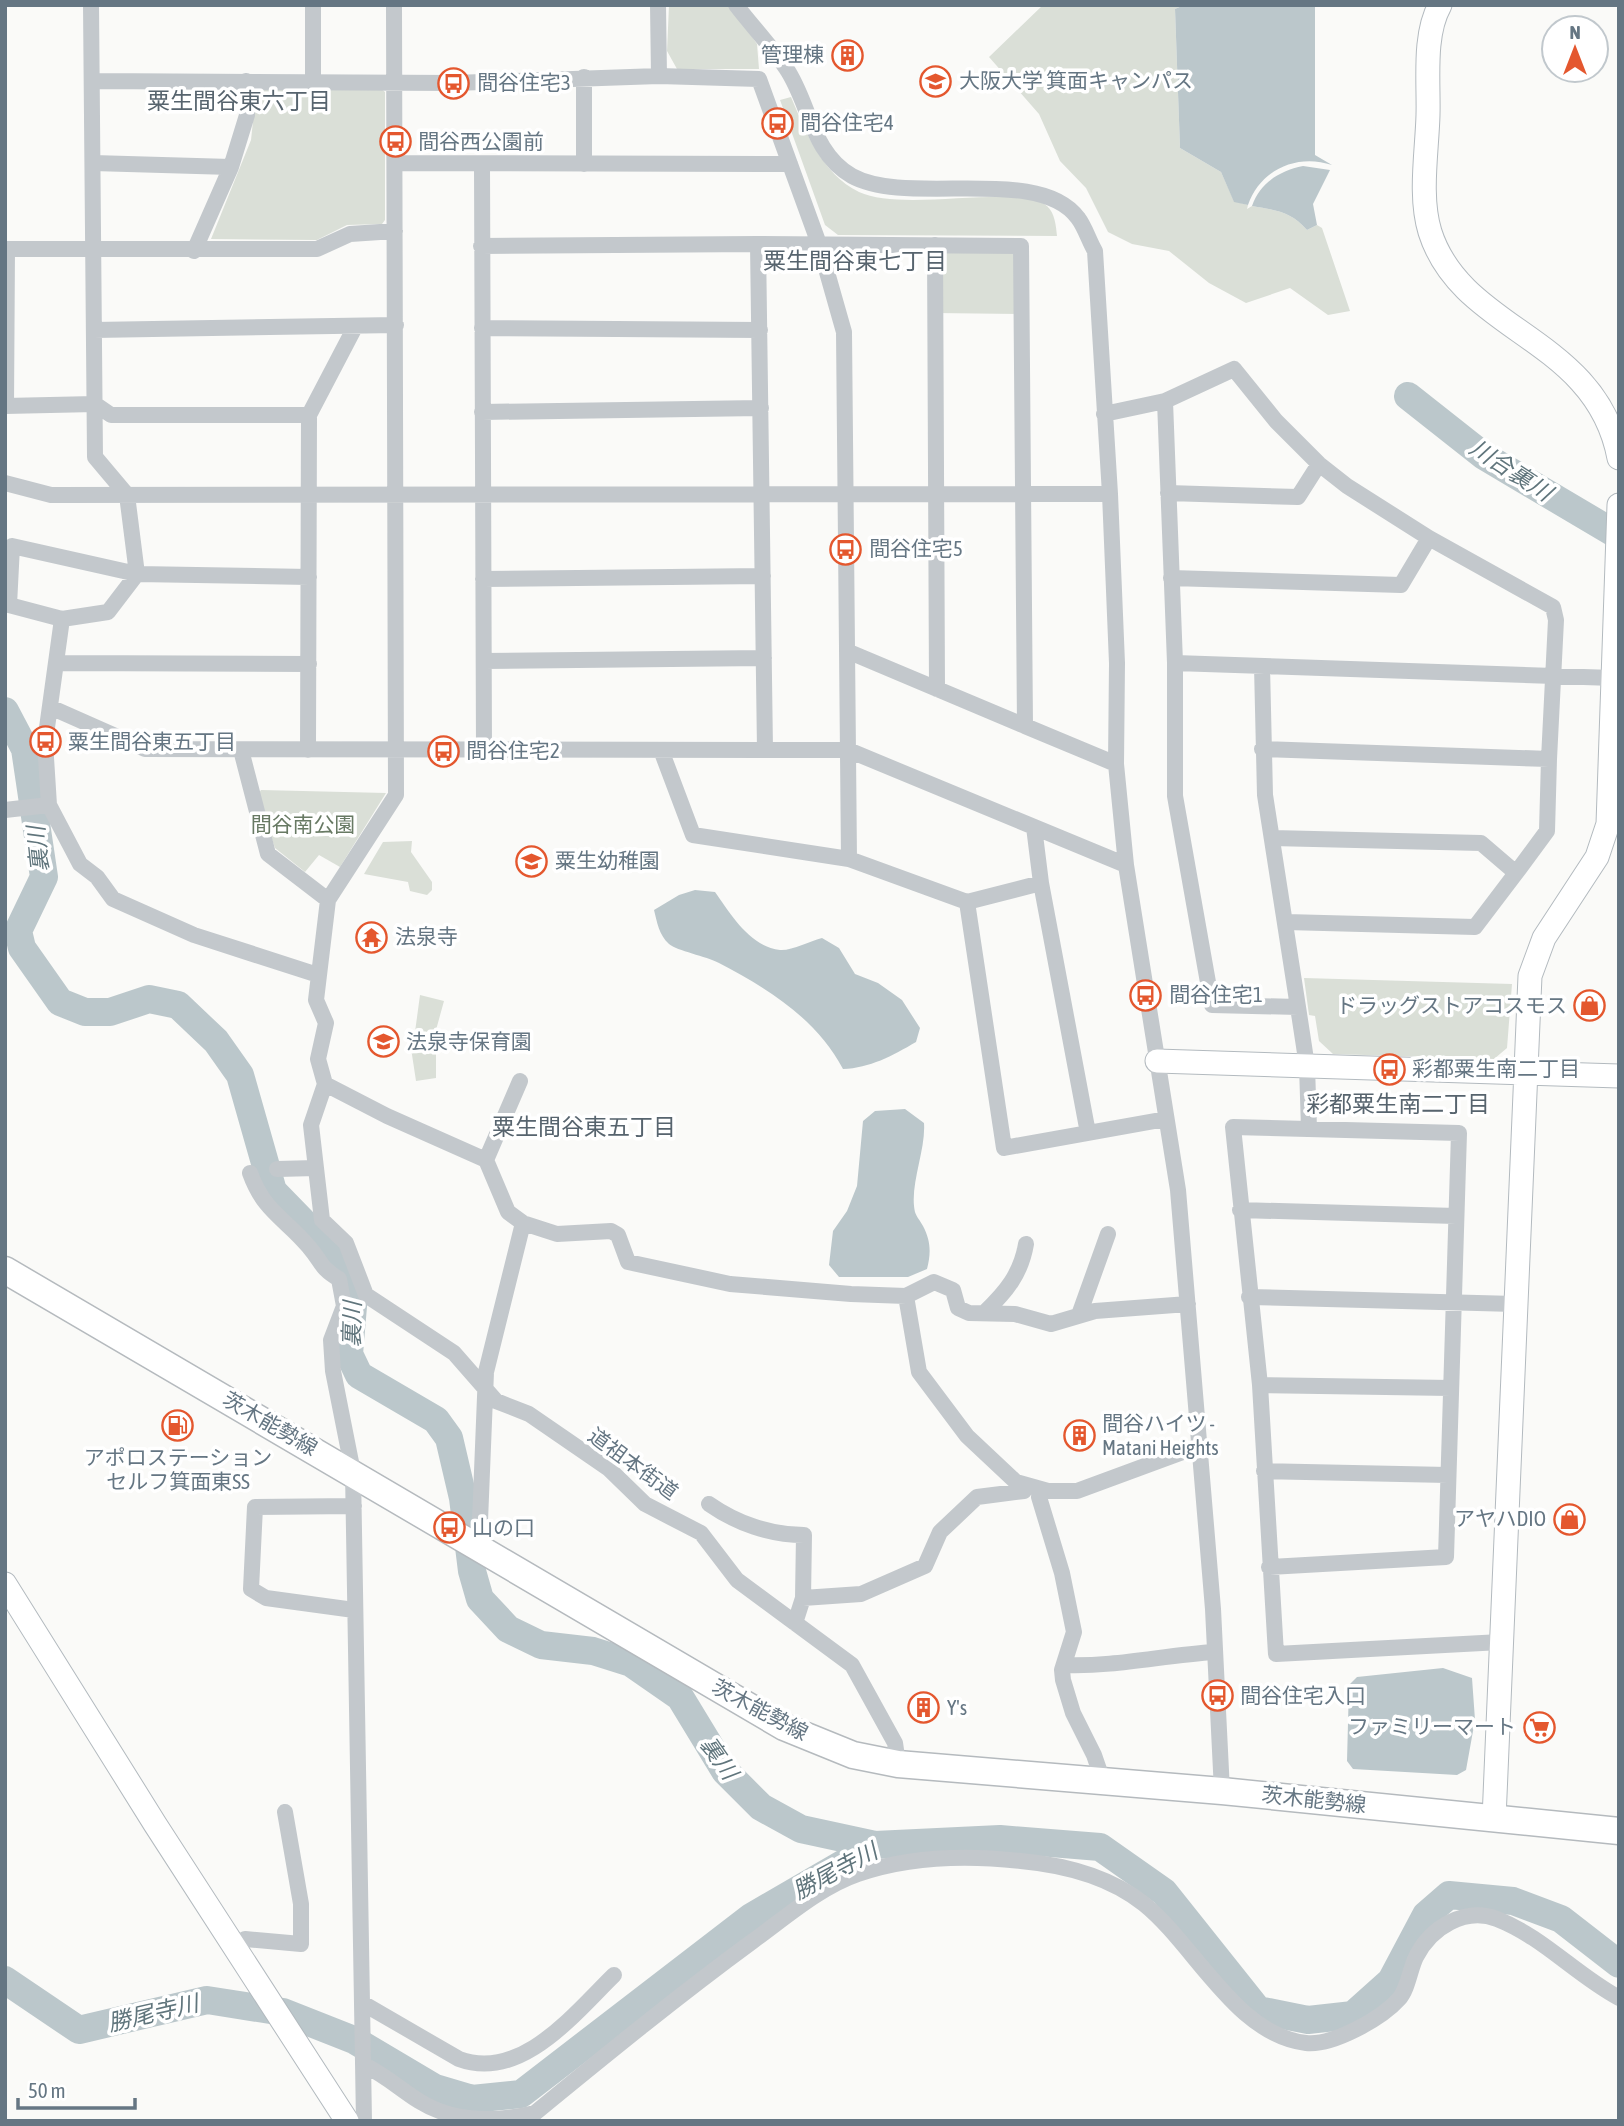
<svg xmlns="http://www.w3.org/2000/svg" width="1624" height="2126" font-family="'Asap Condensed','Noto Sans JP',sans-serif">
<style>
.green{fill:#dadfd7}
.water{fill:#bbc7cb}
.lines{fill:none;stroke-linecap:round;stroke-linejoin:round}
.river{stroke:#bbc7cb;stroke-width:28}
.secondary-casing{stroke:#b3babf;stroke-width:25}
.primary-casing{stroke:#b5babe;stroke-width:29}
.street{stroke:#c3c8cc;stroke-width:16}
.secondary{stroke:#fff;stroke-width:23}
.primary{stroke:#fff;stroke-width:26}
.labels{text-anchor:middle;stroke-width:7;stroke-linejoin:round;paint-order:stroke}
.poi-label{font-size:21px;fill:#657683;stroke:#fff;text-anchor:start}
.park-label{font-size:21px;fill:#687a64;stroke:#fff}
.street-label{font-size:21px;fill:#657683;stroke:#fff}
.neighbourhood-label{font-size:23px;fill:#57646e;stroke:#fff}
.water-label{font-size:23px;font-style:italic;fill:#60757c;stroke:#fff}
</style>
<rect width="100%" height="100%" fill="#fafaf8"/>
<path class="green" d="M 669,5 L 730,5 L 757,44 L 759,69 L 677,69 L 667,51 Z
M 1043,5 L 1184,5 L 1175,9 L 1180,148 L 1221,172 L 1234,201 L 1248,205 L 1247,209 L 1252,206 C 1275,210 1291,211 1307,230 L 1317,225 L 1322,228 L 1350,311 L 1328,315 L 1290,288 L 1246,303 L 1209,283 L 1169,251 L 1132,244 L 1108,232 L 1086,188 L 1060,161 L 1039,114 L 989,57 Z
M 380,88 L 385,92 L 385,220 L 382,224 L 347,225 L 317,240 L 211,239 L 251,140 L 256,93 L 259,89 Z
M 791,97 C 806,132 822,174 859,192 C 904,213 1018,183 1047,206 C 1055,213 1056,226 1057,236 L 838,235 L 825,225 L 780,100 Z
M 935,245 L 1021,246 L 1022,314 L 935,313 Z
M 261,790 L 386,793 L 340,867 L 319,855 L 305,872 L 275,848 L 257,796 Z
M 412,841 L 411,852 L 432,882 L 432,890 L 427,895 L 410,891 L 408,882 L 364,874 L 383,842 Z
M 1304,978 L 1512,984 L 1507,1048 L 1494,1059 L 1333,1054 L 1319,1041 L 1315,1016 L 1309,1015 Z
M 420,995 L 444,1001 L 436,1030 L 436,1078 L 416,1081 L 409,1035 L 415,1032 Z"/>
<path class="water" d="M 1184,5 L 1315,5 L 1315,155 L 1332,165 C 1297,153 1260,170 1248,205 L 1234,202 L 1221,172 L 1180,148 L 1175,9 Z
M 1303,166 L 1330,170 L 1313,204 L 1317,225 L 1307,230 C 1291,211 1275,210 1252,206 C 1260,183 1279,171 1303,166 Z
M 695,890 L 715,892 C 730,913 750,947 780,950 C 791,951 811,941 822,938 L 839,948 L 855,974 L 878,983 L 902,1000 L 920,1028 L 916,1042 C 892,1056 870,1068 843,1069 C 817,1019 767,988 719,963 C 706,956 677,951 669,944 C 659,935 657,922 654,910 L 679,895 Z
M 905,1109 L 924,1123 C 926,1150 909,1186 915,1212 C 916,1216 921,1222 923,1226 C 931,1241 931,1254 927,1269 L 908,1277 L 839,1277 L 829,1265 L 833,1231 L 847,1211 L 857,1186 L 863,1121 L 875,1111 Z
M 1443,1668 L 1472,1678 L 1475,1720 L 1466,1770 L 1457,1775 L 1353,1769 L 1347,1761 L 1349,1685 L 1357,1677 Z"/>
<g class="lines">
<path class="river" d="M 1408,396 L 1484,456 L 1619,536
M 5,711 L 25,749 L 44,877 L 18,931 L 22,948 L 60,1002 L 85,1012 L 110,1012 L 149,999 L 178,1005 L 216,1041 L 240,1075 L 273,1191 L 345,1265 L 354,1294 L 349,1354 L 359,1375 L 436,1420 L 449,1438 L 463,1498 L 472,1571 L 480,1599 L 508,1629 L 541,1645 L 593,1651 L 631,1663 L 680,1697 L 725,1771 L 761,1807 L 801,1829 L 875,1845
M 5,1980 L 79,2030 L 207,2000 L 283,2012 L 354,2040 L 435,2088 L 472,2099 L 521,2094 L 751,1917 L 875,1845 L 1000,1839 L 1100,1847 L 1164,1892 L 1258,2010 L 1308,2020 L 1353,2015 L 1391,1981 L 1426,1915 L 1449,1895 L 1513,1901 L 1561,1919 L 1619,1964"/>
<defs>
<path id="secondary" d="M 1440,5 C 1423,35 1429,82 1428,115 C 1427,152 1419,196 1430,232 C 1462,333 1596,336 1619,458
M 1157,1061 L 1619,1076
M 5,1584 L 155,1824 L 347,2121
M 1494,1819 L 1530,976 L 1544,938 L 1597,857 L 1608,824 L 1619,505"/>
<path id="primary" d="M 5,1270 L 784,1727 L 853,1755 L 898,1764 L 1222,1791 L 1619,1831"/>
</defs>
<use href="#secondary" class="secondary-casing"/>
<use href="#primary" class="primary-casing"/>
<path class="street" d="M 91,5 L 95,457 L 127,495 L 137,574 L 108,612 L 62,619 L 45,742 L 49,805 L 80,864 L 97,877 L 113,899 L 194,935 L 318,975
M 313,5 L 313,82
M 394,5 L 396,795 L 328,900 L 316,1000 L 326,1023 L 318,1059 L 325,1084 L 311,1125 L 322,1220 L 346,1243 L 366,1295 L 454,1353 L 496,1401 L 529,1414 L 609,1469 L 645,1504 L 701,1533 L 737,1580 L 852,1665 L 895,1743 L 898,1764
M 658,5 L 659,76
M 736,5 C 752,26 771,46 786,68 C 810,103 811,153 852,176 C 908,207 1039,164 1078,218 C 1085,227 1089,241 1095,251 L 1110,494 L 1117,663 L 1116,764 L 1126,865 L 1178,1190 L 1213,1609 L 1222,1791
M 92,81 L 454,83 L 659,76 L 759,79 L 819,244 L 844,332 L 849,859 L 967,902 L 1004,1148 L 1166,1119
M 93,163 L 231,167 L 194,251
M 395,163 L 790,164
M 584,164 L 584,77
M 482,165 L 484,751
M 231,167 L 247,115 L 246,81
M 758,244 L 1021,246 L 1025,726 L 1116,764
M 935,245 L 937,689
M 481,246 L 758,244 L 765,750
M 482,328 L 760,330
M 94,330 L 396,325
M 1165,401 L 1175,663 L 1175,796 L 1212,1005 L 1298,1007 L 1265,795 L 1262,666
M 5,406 L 95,404 L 111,415 L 309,415 L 308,750
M 6,406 L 7,249 L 317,249 L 350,234 L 395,231
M 482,412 L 761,408
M 1104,414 L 1165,401 L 1234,369 L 1276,421 L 1319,464 L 1347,486 L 1429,538 L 1553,607 L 1556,620 L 1549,759 L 1262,749
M 309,415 L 355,327
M 5,483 L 51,495 L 1110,494
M 1168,493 L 1298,497 L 1319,464
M 1171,578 L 1401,585 L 1429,538
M 483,579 L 763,576
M 62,619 L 9,605 L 12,546 L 137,574 L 309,577
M 847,651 L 1025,726
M 484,661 L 764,658
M 56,663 L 309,664
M 1175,663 L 1613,678
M 50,707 L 145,749 L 848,750 L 1126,865
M 241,750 L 268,854 L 328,900
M 661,750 L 693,835 L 849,859
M 5,810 L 49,805
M 1272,838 L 1481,843 L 1516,873 L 1475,927 L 1286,922
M 1516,873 L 1547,831 L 1549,759
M 1041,883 L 1088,1133
M 967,902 L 1041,883 L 1034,827
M 1298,1007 L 1307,1066 L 1309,1129
M 325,1084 L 387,1116 L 486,1160
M 277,1169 L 316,1168
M 250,1173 C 264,1212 285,1218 309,1247 C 322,1262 320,1268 339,1279 L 344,1306 L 331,1340 L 333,1371 L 353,1472 L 364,2121
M 1240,1210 L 1456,1216
M 523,1223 L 557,1234 L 611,1231 L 618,1235 L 628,1262 L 730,1284 L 851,1294 L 906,1296 L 934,1282 L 953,1290 L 958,1308 L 969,1313 L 1015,1314 L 1051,1324 L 1095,1311 L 1188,1304
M 906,1296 L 919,1372 L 967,1436 L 1016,1482 L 1048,1491 L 1077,1491 L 1199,1446
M 1249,1297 L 1515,1304
M 984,1313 C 1006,1292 1021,1274 1026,1244
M 1079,1315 L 1108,1234
M 1260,1385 L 1451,1388
M 1264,1471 L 1448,1475
M 1041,1489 L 1039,1497 L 1062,1573 L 1074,1632 L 1062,1670 L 1063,1680 L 1073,1713 L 1094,1755 L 1103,1781
M 709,1504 C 736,1523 770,1535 804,1535 L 803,1598 L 795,1623
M 354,1506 L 255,1507 L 251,1589 L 266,1598 L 354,1610
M 479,1546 L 486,1372 L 523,1223 L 508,1212 L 486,1160 L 520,1081
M 1269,1567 L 1446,1557 L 1459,1133 L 1233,1127 L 1260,1385 L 1276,1654 L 1501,1642
M 803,1598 L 861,1594 L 925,1566 L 940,1532 L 977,1497 L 1024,1491 L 1027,1485
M 1064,1665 C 1115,1667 1164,1655 1215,1652
M 245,1939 L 301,1944 L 301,1904 L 285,1812
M 364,2004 L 459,2059 C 521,2082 574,2014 614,1975
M 364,2065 C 385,2075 400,2089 419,2101 C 454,2123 497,2122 535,2113 C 607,2054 678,1996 753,1941 C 785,1918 820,1887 858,1874 C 910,1856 967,1855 1021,1861 C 1064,1865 1109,1876 1144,1904 C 1195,1945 1236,2035 1306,2043 C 1332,2046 1381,2019 1399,1999 C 1408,1989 1410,1969 1416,1957 C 1431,1927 1465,1907 1497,1919 C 1543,1937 1576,1975 1619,1998"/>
<use href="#secondary" class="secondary"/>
<use href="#primary" class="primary"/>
</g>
<defs>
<symbol id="building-ring" viewBox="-11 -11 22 22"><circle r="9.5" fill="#fff" stroke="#e4572e" stroke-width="1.5"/><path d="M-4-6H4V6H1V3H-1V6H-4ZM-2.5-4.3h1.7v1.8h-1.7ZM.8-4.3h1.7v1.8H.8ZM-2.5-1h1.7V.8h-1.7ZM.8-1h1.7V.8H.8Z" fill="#e4572e"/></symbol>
<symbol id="university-ring" viewBox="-11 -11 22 22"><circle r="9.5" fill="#fff" stroke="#e4572e" stroke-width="1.5"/><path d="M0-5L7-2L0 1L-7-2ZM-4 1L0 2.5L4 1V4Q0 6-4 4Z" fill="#e4572e"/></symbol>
<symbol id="bus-ring" viewBox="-11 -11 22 22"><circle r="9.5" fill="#fff" stroke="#e4572e" stroke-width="1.5"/><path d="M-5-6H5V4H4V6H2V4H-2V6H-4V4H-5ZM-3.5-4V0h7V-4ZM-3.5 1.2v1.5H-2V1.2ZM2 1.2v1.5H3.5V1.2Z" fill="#e4572e"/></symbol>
<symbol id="school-ring" viewBox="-11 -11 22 22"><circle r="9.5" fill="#fff" stroke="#e4572e" stroke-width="1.5"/><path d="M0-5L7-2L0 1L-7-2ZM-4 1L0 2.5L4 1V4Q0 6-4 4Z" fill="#e4572e"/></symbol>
<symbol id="temple-ring" viewBox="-11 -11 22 22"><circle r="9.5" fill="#fff" stroke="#e4572e" stroke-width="1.5"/><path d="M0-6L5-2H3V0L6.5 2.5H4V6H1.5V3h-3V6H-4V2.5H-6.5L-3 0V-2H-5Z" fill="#e4572e"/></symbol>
<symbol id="shop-ring" viewBox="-11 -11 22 22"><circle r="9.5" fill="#fff" stroke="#e4572e" stroke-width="1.5"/><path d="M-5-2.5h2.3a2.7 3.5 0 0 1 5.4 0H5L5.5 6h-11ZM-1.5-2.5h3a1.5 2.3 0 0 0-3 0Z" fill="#e4572e"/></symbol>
<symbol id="fuel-ring" viewBox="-11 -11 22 22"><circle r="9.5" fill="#fff" stroke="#e4572e" stroke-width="1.5"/><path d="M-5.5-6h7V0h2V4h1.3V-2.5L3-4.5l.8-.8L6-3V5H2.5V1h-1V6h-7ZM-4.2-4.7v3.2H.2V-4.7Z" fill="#e4572e"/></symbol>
<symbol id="supermarket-ring" viewBox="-11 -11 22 22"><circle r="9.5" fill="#fff" stroke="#e4572e" stroke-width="1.5"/><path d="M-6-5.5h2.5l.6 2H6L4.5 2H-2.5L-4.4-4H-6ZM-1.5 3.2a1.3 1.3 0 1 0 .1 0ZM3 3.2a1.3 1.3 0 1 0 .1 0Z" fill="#e4572e"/></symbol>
</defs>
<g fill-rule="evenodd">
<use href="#building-ring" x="830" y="38" width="35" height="35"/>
<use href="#university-ring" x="918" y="64" width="35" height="35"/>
<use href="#bus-ring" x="436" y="66" width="35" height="35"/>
<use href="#bus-ring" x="760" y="106" width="35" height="35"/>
<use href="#bus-ring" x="378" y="124" width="35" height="35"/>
<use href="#bus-ring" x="828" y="532" width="35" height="35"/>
<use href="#bus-ring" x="28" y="724" width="35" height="35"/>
<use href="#bus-ring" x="426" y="734" width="35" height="35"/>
<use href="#school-ring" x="514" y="844" width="35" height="35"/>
<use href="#temple-ring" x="354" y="920" width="35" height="35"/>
<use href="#bus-ring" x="1128" y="978" width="35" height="35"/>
<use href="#shop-ring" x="1572" y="988" width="35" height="35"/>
<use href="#school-ring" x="366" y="1024" width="35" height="35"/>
<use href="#bus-ring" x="1372" y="1052" width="35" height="35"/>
<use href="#fuel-ring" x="160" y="1408" width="35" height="35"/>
<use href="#building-ring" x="1062" y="1418" width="35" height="35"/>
<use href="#shop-ring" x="1552" y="1502" width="35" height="35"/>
<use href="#bus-ring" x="432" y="1510" width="35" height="35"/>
<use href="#bus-ring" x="1200" y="1678" width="35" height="35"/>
<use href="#building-ring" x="906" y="1690" width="35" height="35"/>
<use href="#supermarket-ring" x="1522" y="1710" width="35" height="35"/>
</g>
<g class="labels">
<g class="poi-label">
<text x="824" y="62" text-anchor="end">管理棟</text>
<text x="959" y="88">大阪大学 箕面キャンパス</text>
<text x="477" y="90">間谷住宅3</text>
<text x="800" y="130">間谷住宅4</text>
<text x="418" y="149">間谷西公園前</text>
<text x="869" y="556">間谷住宅5</text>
<text x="68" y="749">粟生間谷東五丁目</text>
<text x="466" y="758">間谷住宅2</text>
<text x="555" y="868">粟生幼稚園</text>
<text x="395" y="944">法泉寺</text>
<text x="1169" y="1002">間谷住宅1</text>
<text x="1567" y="1013" text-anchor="end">ドラッグストアコスモス</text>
<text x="406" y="1049">法泉寺保育園</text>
<text x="1412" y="1076">彩都粟生南二丁目</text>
<text x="1102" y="1431">間谷ハイツ -<tspan x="1102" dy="24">Matani Heights</tspan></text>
<text x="178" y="1465" text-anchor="middle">アポロステーション<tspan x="178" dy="24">セルフ箕面東SS</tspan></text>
<text x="1546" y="1526" text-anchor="end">アヤハDIO</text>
<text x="472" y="1535">山の口</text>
<text x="1240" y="1703">間谷住宅入口</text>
<text x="947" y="1715">Y's</text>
<text x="1516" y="1734" text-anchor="end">ファミリーマート</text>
</g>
<g class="park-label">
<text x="303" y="832">間谷南公園</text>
</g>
<g class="street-label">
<text transform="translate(270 1424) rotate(30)" y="7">茨木能勢線</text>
<text transform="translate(633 1464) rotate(36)" y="7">道祖本街道</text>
<text transform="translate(760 1710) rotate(28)" y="7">茨木能勢線</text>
<text transform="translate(1314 1800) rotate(6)" y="7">茨木能勢線</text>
</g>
<g class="neighbourhood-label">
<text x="239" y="109">粟生間谷東六丁目</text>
<text x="855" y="269">粟生間谷東七丁目</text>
<text x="1398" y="1112">彩都粟生南二丁目</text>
<text x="584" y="1135">粟生間谷東五丁目</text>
</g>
<g class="water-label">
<text transform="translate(1511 470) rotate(33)" y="8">川合裏川</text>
<text transform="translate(38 849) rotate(-96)" y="8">裏川</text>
<text transform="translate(352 1324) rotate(-89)" y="8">裏川</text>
<text transform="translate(719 1758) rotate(55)" y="8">裏川</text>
<text transform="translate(835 1871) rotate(-28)" y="8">勝尾寺川</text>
<text transform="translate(153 2013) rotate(-13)" y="8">勝尾寺川</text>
</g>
</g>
<rect width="1624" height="2126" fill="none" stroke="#657683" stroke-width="14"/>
<g transform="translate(1575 49)"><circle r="33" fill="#ffffff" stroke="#c1c8cd" stroke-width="2"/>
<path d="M0-5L12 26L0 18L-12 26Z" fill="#e4572e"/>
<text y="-10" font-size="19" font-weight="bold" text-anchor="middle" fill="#657683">N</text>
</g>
<path d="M18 2098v10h117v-10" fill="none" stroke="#657683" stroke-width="3.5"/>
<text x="28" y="2098" font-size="21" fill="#657683" stroke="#ffffff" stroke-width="5" paint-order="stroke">50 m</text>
</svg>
